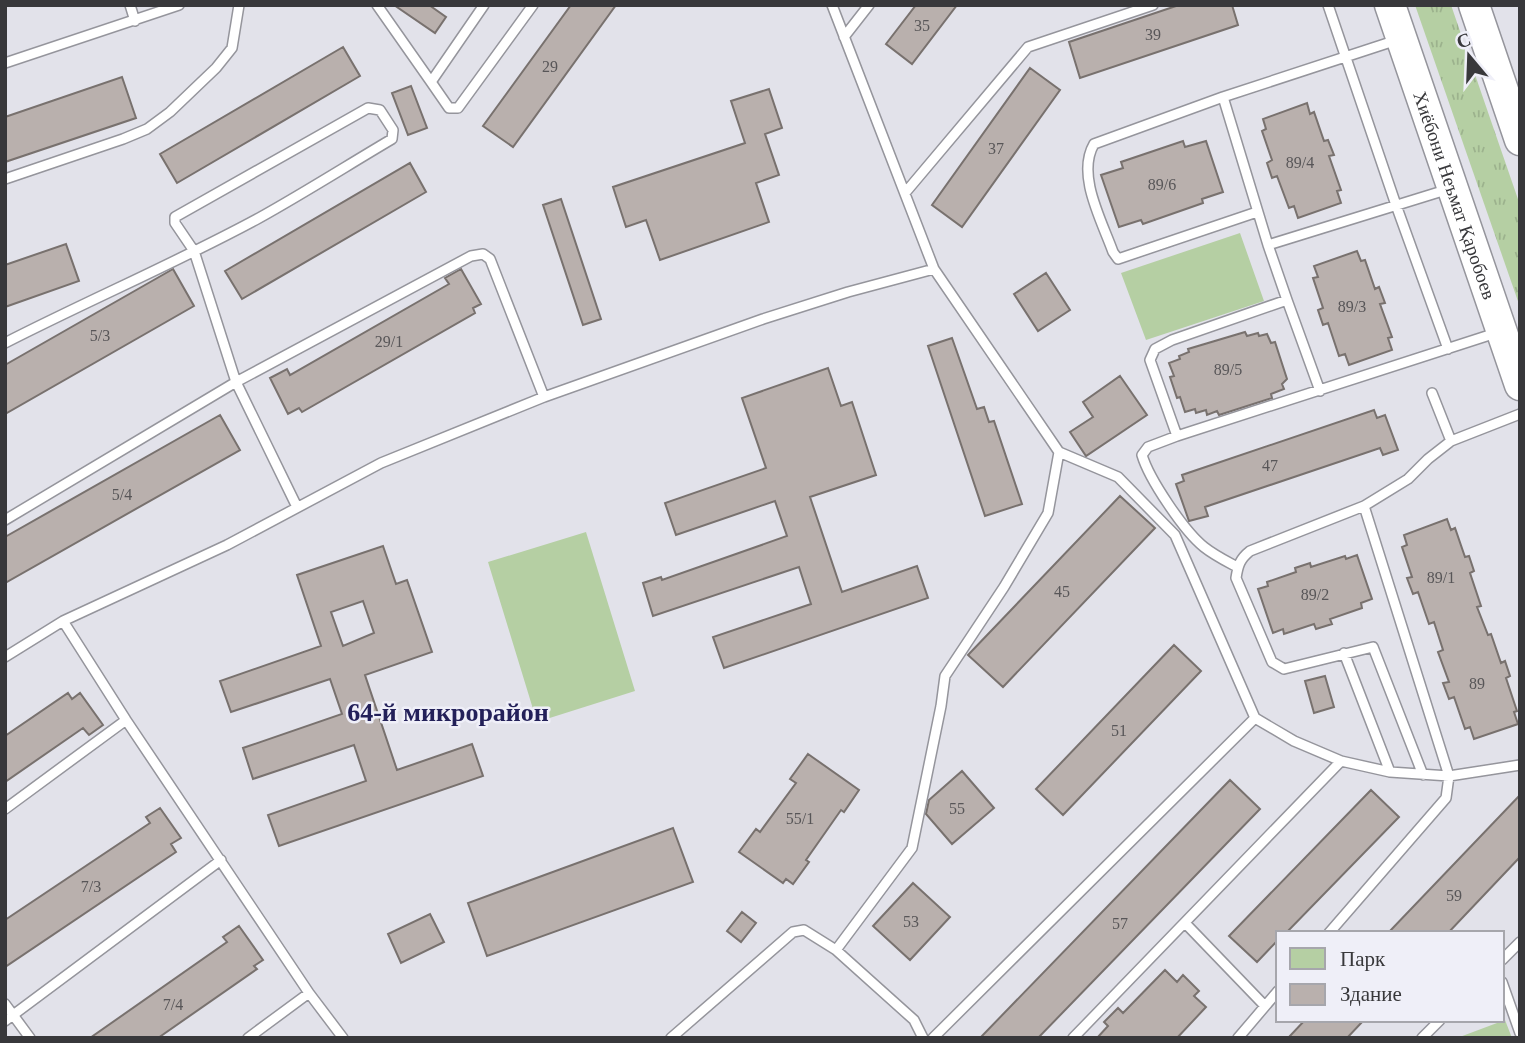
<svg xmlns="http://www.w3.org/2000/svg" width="1525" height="1043" font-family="Georgia,serif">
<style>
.grass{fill:url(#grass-tufts)}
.park{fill:#b5cfa3}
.building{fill:#b9b0ad;stroke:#78716e;stroke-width:2;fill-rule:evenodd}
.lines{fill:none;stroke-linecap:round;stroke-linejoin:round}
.service-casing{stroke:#95959c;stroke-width:12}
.trunk-casing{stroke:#95959c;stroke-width:33}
.service{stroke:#fff;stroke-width:9}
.trunk{stroke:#fff;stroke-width:30}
.labels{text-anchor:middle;stroke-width:5;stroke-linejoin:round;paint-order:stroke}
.number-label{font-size:16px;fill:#585658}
.street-label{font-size:19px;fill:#38383b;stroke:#efeff8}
.district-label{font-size:26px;font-weight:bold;fill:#232059;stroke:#efeff8}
</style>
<defs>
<pattern id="grass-tufts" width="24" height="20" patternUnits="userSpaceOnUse" patternTransform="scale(1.75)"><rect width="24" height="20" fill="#b5cfa3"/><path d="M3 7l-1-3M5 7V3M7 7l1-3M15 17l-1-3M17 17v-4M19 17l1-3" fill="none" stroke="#9cb28d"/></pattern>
</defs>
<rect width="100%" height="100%" fill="#e2e2ea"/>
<path class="grass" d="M 1415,5 L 1451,5 L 1520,205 L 1520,307 Z"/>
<path class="park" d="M 1240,233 L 1264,301 L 1146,340 L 1121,273 Z
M 586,532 L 635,691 L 537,722 L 488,562 Z
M 1505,1020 L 1512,1038 L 1457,1038 Z"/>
<path class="building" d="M 394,5 L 429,5 L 446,17 L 435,33 Z
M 571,5 L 616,5 L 513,147 L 483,126 Z
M 916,5 L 957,5 L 912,64 L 886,44 Z
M 1179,5 L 1232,5 L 1238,25 L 1080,78 L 1069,42 Z
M 343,47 L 360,76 L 177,183 L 160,154 Z
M 1030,68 L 1060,90 L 962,227 L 932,205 Z
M 122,77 L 136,118 L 5,162 L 5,117 Z
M 411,86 L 427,128 L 408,135 L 392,93 Z
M 769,89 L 782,128 L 765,134 L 779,175 L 756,183 L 769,222 L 660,260 L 646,220 L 626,227 L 613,187 L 745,143 L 731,101 Z
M 1307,103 L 1310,114 L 1314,112 L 1324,141 L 1328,140 L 1334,155 L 1329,156 L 1341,190 L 1337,191 L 1341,203 L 1298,218 L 1294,206 L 1289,208 L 1277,176 L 1272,178 L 1267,163 L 1272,160 L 1262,131 L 1266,129 L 1263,119 Z
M 1183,141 L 1185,147 L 1206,141 L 1223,192 L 1202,199 L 1203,203 L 1143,224 L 1141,220 L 1119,227 L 1101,175 L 1123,168 L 1121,162 Z
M 410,163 L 426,192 L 242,299 L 225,271 Z
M 561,199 L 601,319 L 583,325 L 543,205 Z
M 66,244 L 79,281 L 5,307 L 5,265 Z
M 1357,251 L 1361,261 L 1365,260 L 1375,289 L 1379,287 L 1385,303 L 1380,304 L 1392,337 L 1388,338 L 1392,350 L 1349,365 L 1345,354 L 1339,356 L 1328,323 L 1323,325 L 1318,310 L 1323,308 L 1313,278 L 1318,277 L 1314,266 Z
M 173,269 L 194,306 L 5,414 L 5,365 Z
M 461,269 L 481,304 L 473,308 L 475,313 L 302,412 L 299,408 L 288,414 L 270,378 L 287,369 L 290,375 L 449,284 L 445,278 Z
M 1046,273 L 1070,310 L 1038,331 L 1014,294 Z
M 1245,332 L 1247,336 L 1258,333 L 1259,336 L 1267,334 L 1271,343 L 1275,342 L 1287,379 L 1282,384 L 1284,389 L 1271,394 L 1272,398 L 1219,415 L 1217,411 L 1207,415 L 1206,410 L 1196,413 L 1195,409 L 1185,412 L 1180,397 L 1177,398 L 1170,377 L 1174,376 L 1169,363 L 1180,359 L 1179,356 L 1189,352 L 1188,349 Z
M 952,338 L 977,409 L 984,407 L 989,422 L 994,421 L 1022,504 L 985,516 L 928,346 Z
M 828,368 L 841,406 L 852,402 L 876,475 L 810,497 L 842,592 L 917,566 L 928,598 L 724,668 L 713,637 L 811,604 L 799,567 L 653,616 L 643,583 L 661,577 L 662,580 L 787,536 L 775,501 L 676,535 L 665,503 L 766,468 L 742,398 Z
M 1120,376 L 1147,415 L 1086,456 L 1070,432 L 1093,417 L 1083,402 Z
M 1374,410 L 1377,418 L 1385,415 L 1398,450 L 1383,455 L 1380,448 L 1205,507 L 1208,516 L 1189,521 L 1176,484 L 1184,481 L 1182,475 Z
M 220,415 L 240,450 L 5,583 L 5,537 Z
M 1120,496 L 1155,528 L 1003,687 L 968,655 Z
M 1447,519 L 1451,530 L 1455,528 L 1465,557 L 1469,556 L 1474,571 L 1470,573 L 1481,606 L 1477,607 L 1488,635 L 1491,634 L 1501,663 L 1505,661 L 1510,676 L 1506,678 L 1517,711 L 1514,712 L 1518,724 L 1474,739 L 1470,727 L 1465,729 L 1454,697 L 1449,699 L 1443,683 L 1449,682 L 1438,652 L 1443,650 L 1434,622 L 1429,624 L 1418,592 L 1413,594 L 1407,578 L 1412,577 L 1402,547 L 1407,545 L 1404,535 Z
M 383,546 L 396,584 L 407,580 L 432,652 L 365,675 L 397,770 L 472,744 L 483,776 L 279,846 L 268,815 L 366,781 L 354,745 L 253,779 L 243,748 L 342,714 L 330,679 L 231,712 L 220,681 L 321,646 L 297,575 ZM 363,601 L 374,633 L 343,646 L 331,612 Z
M 1357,555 L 1372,599 L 1361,603 L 1362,608 L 1330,619 L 1332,624 L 1316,629 L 1314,624 L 1284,634 L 1283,629 L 1273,633 L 1258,589 L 1268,586 L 1267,582 L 1296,572 L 1295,568 L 1310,563 L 1311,567 L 1345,556 L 1346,559 Z
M 1174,645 L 1201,671 L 1063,815 L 1036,789 Z
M 1325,676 L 1334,707 L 1314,713 L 1305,681 Z
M 68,693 L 72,699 L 80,693 L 103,725 L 89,735 L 83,728 L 5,782 L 5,736 Z
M 808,754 L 859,790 L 844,812 L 841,810 L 806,860 L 809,862 L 793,884 L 786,879 L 783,883 L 739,852 L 756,829 L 760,832 L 796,783 L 790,779 Z
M 962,771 L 994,808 L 952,844 L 926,814 L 929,800 Z
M 1230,780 L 1260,809 L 1038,1038 L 980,1038 Z
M 1371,790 L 1399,817 L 1286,933 L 1278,933 L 1278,940 L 1257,962 L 1229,936 Z
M 1520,795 L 1520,857 L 1448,933 L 1388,933 Z
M 160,808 L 181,838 L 171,844 L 176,852 L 5,967 L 5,920 L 150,823 L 146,817 Z
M 673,828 L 693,882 L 487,956 L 468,903 Z
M 913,883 L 950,917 L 910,960 L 873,926 Z
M 742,912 L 756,923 L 741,942 L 727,931 Z
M 430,914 L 444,942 L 401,963 L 388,934 Z
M 239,926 L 263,960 L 254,966 L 257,969 L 158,1038 L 90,1038 L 227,942 L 223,937 Z
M 1165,970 L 1177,982 L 1183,975 L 1199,991 L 1194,996 L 1206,1007 L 1177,1038 L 1097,1038 L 1108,1026 L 1104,1022 L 1118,1008 L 1123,1013 Z
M 1305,1020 L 1364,1020 L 1347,1038 L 1288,1038 Z"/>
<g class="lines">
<defs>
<path id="service" d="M 130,5 L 135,21
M 377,5 L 431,82 L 484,5
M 832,5 L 934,269
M 1328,5 L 1396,205 L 1448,349
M 844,37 L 869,5
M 5,63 L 179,5
M 431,82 L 449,108 L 458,108 L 533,5
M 1223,97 L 1094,144 C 1076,175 1102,221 1113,252 L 1118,259 L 1257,212
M 5,179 L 123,139 L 147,129 L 170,112 L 216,68 L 232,48 L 239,5
M 905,193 L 1028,47 L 1153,5
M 1268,245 L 1223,97 L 1397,40
M 1287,300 L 1268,245 L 1449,189
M 5,343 C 89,300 176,263 259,218 C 304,193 348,165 392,139 L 393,130 L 380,110 L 368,108 L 175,217 L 175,223 L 194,251 L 236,382 L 297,507
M 1320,391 L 1287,300 L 1172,340 L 1155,349 L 1150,360 L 1177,436 L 1499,332
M 1432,393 L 1451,441
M 1177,436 L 1148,447 L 1142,455 C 1149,479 1184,531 1204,547 C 1214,555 1226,561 1237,567
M 1059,452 L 1118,477 L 1175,535 L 1255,718 L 1294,741 L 1341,761 L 1390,772 L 1449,776 L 1520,765
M 5,520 L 236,382 L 471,256 L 483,254 L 490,259 L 544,397
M 63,621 L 126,720 L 309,993 L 343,1038
M 1344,653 L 1390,772
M 5,657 L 63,621 L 227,545 L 381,463 L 544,397 L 763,319 L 848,292 L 934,269 L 1059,452 L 1048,513 L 1004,587 L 945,676 L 941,706 L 912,848 L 836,950 L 804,930 L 793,932 L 671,1038
M 1423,775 L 1373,647 L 1284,669 L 1272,662 L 1236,578 C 1238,565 1240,559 1250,551 L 1364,506 L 1408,479 L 1428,459 L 1451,441 L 1520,414
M 5,809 L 126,720
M 1186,924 L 1265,1006
M 1329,933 L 1446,798 L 1449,776 L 1364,506
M 836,950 L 914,1020 L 923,1038
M 1502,960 L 1520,942
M 1502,982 L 1520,1033
M 5,1004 L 30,1038
M 5,1021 L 221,860
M 248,1038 L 309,993
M 933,1038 L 1255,718
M 1073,1038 L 1341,761
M 1238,1038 L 1278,991
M 1422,1038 L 1440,1020"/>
<g id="trunk">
<path id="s1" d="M 1390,5 L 1520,385"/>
<path d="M 1474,5 L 1520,140"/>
</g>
</defs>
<use href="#service" class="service-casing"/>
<use href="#trunk" class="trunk-casing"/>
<use href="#service" class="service"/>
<use href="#trunk" class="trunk"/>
</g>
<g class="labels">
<g class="number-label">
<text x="922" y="31">35</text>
<text x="1153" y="40">39</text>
<text x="550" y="72">29</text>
<text x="996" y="154">37</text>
<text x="1300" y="168">89/4</text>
<text x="1162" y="190">89/6</text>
<text x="1352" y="312">89/3</text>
<text x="100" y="341">5/3</text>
<text x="389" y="347">29/1</text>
<text x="1228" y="375">89/5</text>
<text x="1270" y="471">47</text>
<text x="122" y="500">5/4</text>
<text x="1441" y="583">89/1</text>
<text x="1062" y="597">45</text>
<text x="1315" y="600">89/2</text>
<text x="1477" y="689">89</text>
<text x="1119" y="736">51</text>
<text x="957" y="814">55</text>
<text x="800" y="824">55/1</text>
<text x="91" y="892">7/3</text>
<text x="1454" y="901">59</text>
<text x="911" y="927">53</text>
<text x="1120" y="929">57</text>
<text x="173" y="1010">7/4</text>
</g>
<g class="street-label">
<text dy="7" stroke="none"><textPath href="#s1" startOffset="201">Хиёбони Неъмат Қаробоев</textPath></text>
</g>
<g class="district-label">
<text x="448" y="721">64-й микрорайон</text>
</g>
</g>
<rect width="1525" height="1043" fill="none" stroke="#38383b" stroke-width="14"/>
<rect x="1276" y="931" width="228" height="91" fill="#efeff8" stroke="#a6a6ac" stroke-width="2"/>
<rect x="1290" y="948" width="35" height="21" fill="#b5cfa3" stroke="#a6a6ac" stroke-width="2"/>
<text x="1340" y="966" font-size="21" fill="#38383b">Парк</text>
<rect x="1290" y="984" width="35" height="21" fill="#b9b0ad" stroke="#a6a6ac" stroke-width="2"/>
<text x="1340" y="1001" font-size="21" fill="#38383b">Здание</text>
<g transform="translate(1469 56) rotate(341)" stroke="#efeff8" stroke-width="5" paint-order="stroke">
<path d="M0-5L12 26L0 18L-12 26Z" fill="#38383b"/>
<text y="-10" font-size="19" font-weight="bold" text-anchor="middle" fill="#38383b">С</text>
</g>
</svg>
